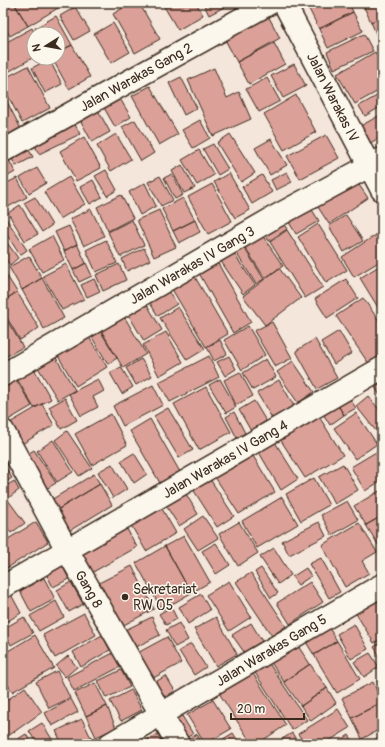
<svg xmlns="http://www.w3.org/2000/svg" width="385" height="747" font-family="Pangolin,sans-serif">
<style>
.building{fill:#dba199;stroke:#3b2a1e}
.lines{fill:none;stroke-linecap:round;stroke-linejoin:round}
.minor-casing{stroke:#3b2a1e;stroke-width:25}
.minor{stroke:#fbf7ec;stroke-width:22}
.poi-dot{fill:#3b2a1e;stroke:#fbf7ec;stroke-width:1.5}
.labels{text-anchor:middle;stroke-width:3;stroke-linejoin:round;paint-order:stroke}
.street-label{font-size:14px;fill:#3b2a1e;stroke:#fbf7ec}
.poi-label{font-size:14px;fill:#3b2a1e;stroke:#fbf7ec;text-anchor:start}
</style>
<rect width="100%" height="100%" fill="#f5e6db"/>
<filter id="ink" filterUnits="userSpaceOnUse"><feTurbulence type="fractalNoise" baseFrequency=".025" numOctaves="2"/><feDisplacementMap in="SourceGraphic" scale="8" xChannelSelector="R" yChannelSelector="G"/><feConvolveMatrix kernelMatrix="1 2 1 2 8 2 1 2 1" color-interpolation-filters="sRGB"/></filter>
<g filter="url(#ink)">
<path class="building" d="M 8,3 L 14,3 L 28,26 L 10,36 L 3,25 L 3,6 Z
M 14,3 L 55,3 L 58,8 L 28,26 Z
M 55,3 L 66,3 L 58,8 Z
M 131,3 L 139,3 L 160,39 L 135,53 L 113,14 Z
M 162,3 L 196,3 L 203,15 L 178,30 Z
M 203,3 L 232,3 L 209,15 Z
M 306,3 L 349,3 L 353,12 L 319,29 Z
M 362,3 L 382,3 L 382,17 L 371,22 Z
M 75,7 L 90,31 L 74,40 L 60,16 Z
M 265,10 L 280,38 L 237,62 L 222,34 Z
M 353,12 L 363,31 L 328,48 L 319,29 Z
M 56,16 L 72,45 L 58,52 L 58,34 L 38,34 L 35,28 Z
M 382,17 L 382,44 L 381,45 L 371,22 Z
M 113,23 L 130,52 L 111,63 L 94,34 Z
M 32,28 L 35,34 L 34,57 L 3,75 L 3,44 Z
M 364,34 L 373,51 L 334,69 L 327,52 Z
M 274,43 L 285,64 L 249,84 L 237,62 Z
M 72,45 L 90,77 L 69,89 L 52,58 L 58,58 L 58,52 Z
M 375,52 L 382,64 L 382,89 L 355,104 L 337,74 Z
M 49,59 L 62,84 L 45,93 L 32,68 Z
M 294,64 L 306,86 L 283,98 L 271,76 Z
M 28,66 L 50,108 L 22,123 L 3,86 L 3,79 Z
M 214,68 L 227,98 L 239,92 L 251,119 L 213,136 L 188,80 Z
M 181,77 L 197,108 L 184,115 L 169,83 Z
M 267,78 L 280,101 L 259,112 L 246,89 Z
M 150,86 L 178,134 L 159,145 L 132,96 Z
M 382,93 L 382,106 L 365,116 L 359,106 Z
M 3,94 L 21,129 L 3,139 Z
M 296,95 L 316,132 L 284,150 L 264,114 Z
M 119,97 L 131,117 L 115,127 L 103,106 Z
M 94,103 L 110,132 L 92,142 L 76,112 Z
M 382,114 L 382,136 L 367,145 L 357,128 Z
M 71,117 L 80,134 L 39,154 L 31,137 Z
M 135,120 L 154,153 L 141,161 L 122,127 Z
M 200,120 L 210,138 L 193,148 L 182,130 Z
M 116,134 L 131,159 L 111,171 L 97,146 Z
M 230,134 L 255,173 L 241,182 L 217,143 Z
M 326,135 L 339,158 L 300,179 L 287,156 Z
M 84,137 L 101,168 L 76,181 L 60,151 Z
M 271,139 L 287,165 L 270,175 L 255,148 Z
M 25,143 L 33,157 L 16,166 L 8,152 Z
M 213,144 L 228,169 L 218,175 L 203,149 Z
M 199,150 L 214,175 L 197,185 L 182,160 Z
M 7,156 L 15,172 L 3,179 L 3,158 Z
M 182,165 L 195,188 L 184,193 L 172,171 Z
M 37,168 L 46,183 L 29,193 L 20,178 Z
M 106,170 L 117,190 L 107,196 L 95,176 Z
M 287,172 L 292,182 L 276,190 L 271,180 Z
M 229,173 L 250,210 L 235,218 L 214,182 Z
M 172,174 L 183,195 L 175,199 L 164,178 Z
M 262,175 L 272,192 L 252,204 L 242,187 Z
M 160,176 L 173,200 L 161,206 L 148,182 Z
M 69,177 L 85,204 L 60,219 L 44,192 Z
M 17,178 L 27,197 L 6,208 L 3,201 L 3,185 Z
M 355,179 L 368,198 L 329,224 L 316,204 Z
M 93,180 L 102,197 L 90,204 L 80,187 Z
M 145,183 L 156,206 L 140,215 L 129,192 Z
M 212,184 L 232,221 L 208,234 L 188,197 Z
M 121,195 L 133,218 L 108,231 L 97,207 Z
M 35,197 L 52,225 L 42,232 L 24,203 Z
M 183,198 L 195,220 L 173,231 L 162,209 Z
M 20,205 L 38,234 L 25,241 L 8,213 Z
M 309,205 L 319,221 L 296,234 L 287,219 Z
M 91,209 L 104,236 L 84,246 L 70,219 Z
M 159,210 L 176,247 L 154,257 L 137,220 Z
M 346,215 L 363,241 L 344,252 L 329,226 Z
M 5,217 L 27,250 L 20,255 L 3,229 L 3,218 Z
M 280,218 L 287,229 L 269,241 L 262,229 Z
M 132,220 L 144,245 L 120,257 L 108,232 Z
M 195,220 L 200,232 L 179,243 L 173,231 Z
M 318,224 L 347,270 L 326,283 L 298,237 Z
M 69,226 L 77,244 L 64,251 L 55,232 Z
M 258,229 L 283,266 L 265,278 L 240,240 Z
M 287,230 L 323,287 L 305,298 L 270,242 Z
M 382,231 L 382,260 L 354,277 L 342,257 Z
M 52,236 L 64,260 L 42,272 L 29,249 Z
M 3,237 L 18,258 L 10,265 L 3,256 Z
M 106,240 L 117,263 L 96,272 L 86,250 Z
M 241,243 L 264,279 L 256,284 L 233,248 Z
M 77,244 L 86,263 L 73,270 L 64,251 Z
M 144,248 L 150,260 L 127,271 L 122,259 Z
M 230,248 L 255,285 L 243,294 L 218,257 Z
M 29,256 L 42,278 L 22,290 L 9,267 Z
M 215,258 L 251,322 L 233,333 L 196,268 Z
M 86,263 L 92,276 L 79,282 L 73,270 Z
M 66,264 L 84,299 L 62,310 L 43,276 Z
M 119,264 L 126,280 L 103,291 L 96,275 Z
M 382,264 L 382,314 L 360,278 Z
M 3,268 L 7,276 L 3,278 Z
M 279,268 L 301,298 L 265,325 L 243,296 Z
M 191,270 L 228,334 L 206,347 L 169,284 Z
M 7,276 L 17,292 L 3,301 L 3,278 Z
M 42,278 L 64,318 L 44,329 L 22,290 Z
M 94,279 L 100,291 L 87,297 L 81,285 Z
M 346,279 L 358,298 L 327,318 L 315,299 Z
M 165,286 L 177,304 L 158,316 L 147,298 Z
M 17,292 L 39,328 L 20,340 L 3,311 L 3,301 Z
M 143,298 L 162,330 L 144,341 L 125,309 Z
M 363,298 L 382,325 L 382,355 L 369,364 L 336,316 Z
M 178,307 L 205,349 L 187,360 L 160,318 Z
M 121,311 L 146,354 L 123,368 L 98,325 Z
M 8,322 L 23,347 L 3,358 L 3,325 Z
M 272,322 L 292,358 L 275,367 L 254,331 Z
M 96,324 L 117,358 L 108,364 L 87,329 Z
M 248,326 L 265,355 L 242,370 L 224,340 Z
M 339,331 L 352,353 L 334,364 L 321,342 Z
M 86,332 L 107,367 L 76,386 L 55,351 Z
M 166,332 L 183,362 L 159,376 L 143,345 Z
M 315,339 L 337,378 L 317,389 L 296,351 Z
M 220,340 L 227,354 L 214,361 L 207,347 Z
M 52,351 L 75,390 L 58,400 L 34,361 Z
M 209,356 L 219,377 L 170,402 L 159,382 Z
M 229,356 L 236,369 L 225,376 L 217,362 Z
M 141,359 L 152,376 L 136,385 L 126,368 Z
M 266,359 L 276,377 L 253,390 L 243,373 Z
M 293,361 L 314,392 L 298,403 L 277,372 Z
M 33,367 L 51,399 L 34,408 L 16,377 Z
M 121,367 L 133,387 L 122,394 L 110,373 Z
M 240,372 L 253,396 L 236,405 L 224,380 Z
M 12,373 L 32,406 L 3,423 L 3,378 Z
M 98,379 L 104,391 L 93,397 L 98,407 L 81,416 L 69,394 Z
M 220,379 L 236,407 L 226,413 L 209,385 Z
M 279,380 L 297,411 L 275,423 L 257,393 Z
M 382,382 L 382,399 L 375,387 Z
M 153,385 L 163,405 L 123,426 L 113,406 Z
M 206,387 L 231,432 L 199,450 L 174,404 Z
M 345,392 L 356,408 L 344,415 L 334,399 Z
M 368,396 L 382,413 L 382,426 L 376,431 L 356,406 Z
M 65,398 L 77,420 L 61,429 L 49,407 Z
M 334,399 L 344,415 L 330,425 L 320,409 Z
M 254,401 L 266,421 L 251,431 L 239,410 Z
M 42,404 L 54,425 L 15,448 L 3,427 Z
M 168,408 L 193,450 L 179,458 L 154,416 Z
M 234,412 L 245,433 L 237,438 L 226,417 Z
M 356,413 L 377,444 L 355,459 L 334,428 Z
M 111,414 L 127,445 L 92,465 L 75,434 Z
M 318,415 L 343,455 L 305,478 L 280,439 Z
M 150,419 L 180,472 L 160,483 L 130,431 Z
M 67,431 L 92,468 L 79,476 L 55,440 Z
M 273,439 L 298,479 L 281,490 L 257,449 Z
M 53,440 L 73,472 L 57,482 L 37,451 Z
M 381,449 L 382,480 L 365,491 L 351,467 Z
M 34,450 L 56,483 L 41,492 L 20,459 Z
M 250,451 L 275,492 L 239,514 L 213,474 Z
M 134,453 L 147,474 L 134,483 L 121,461 Z
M 112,464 L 127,489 L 113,498 L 98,472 Z
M 343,464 L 358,490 L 335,504 L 319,477 Z
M 6,468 L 12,478 L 3,484 L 3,470 Z
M 94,474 L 100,484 L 52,513 L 46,503 Z
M 208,476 L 234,516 L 217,527 L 191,486 Z
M 314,478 L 329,505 L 301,521 L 286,494 Z
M 14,481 L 19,490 L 3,502 L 3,488 Z
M 100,484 L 112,505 L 64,534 L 52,513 Z
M 183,489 L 198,514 L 179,526 L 163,501 Z
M 381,490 L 382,516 L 366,525 L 354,506 Z
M 282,497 L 298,524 L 257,548 L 242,521 Z
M 8,500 L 25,523 L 11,533 L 3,522 L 3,503 Z
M 347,501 L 358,520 L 332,535 L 321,515 Z
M 158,502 L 176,533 L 146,551 L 128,520 Z
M 203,516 L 218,538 L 198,550 L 184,529 Z
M 382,516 L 382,551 L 366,525 Z
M 36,522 L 48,542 L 7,568 L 3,562 L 3,542 Z
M 123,522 L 137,547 L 86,576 L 72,552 Z
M 239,522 L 258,553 L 238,566 L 219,534 Z
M 319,522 L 326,536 L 289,555 L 282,541 Z
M 359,523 L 377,552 L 362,561 L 369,573 L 345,587 L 322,545 Z
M 3,530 L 7,536 L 3,538 Z
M 184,536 L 210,582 L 191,593 L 165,546 Z
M 216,543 L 230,565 L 216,574 L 202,551 Z
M 165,546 L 191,593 L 162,610 L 136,563 Z
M 274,548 L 291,575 L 278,584 L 260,557 Z
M 58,557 L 69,579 L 53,587 L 42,566 Z
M 321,558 L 340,592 L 329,598 L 309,564 Z
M 132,566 L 154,609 L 118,628 L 95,585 Z
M 261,568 L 278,593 L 271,598 L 255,572 Z
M 306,568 L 311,576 L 298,585 L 292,577 Z
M 251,573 L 286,626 L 272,636 L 236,582 Z
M 44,578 L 55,599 L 31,612 L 20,591 Z
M 229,581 L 251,617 L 229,631 L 206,595 Z
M 71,582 L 83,604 L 69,612 L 57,590 Z
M 310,582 L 323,602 L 290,624 L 277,603 Z
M 7,587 L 21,613 L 3,624 L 3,589 Z
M 382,589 L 382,639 L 374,643 L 352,607 Z
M 201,594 L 210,610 L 188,624 L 179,607 Z
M 56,601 L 64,617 L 39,631 L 30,616 Z
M 171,607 L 177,619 L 166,625 L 159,614 Z
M 84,613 L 96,635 L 55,658 L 43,635 Z
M 24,617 L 33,633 L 11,645 L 3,629 Z
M 152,617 L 160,635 L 128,651 L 119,633 Z
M 216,617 L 237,654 L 216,666 L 194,629 Z
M 179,623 L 188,640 L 175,647 L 166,630 Z
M 251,623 L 262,641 L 244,652 L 232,635 Z
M 326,623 L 337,641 L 314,655 L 303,637 Z
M 354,624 L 368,649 L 351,659 L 337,634 Z
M 35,635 L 54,668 L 12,692 L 3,676 L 3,654 Z
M 102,635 L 110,650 L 81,667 L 73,652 Z
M 167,637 L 181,663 L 144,683 L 130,657 Z
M 294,640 L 310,664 L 284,682 L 268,658 Z
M 337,641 L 360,679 L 337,693 L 314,655 Z
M 382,642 L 382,660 L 374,647 Z
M 191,644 L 206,667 L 194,675 L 179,651 Z
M 113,653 L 120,667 L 74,691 L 67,677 Z
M 370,653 L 379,667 L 364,677 L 354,662 Z
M 68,656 L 77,667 L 65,677 L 56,666 Z
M 266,659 L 307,720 L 292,730 L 252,668 Z
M 310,664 L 327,688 L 301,706 L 284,682 Z
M 250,669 L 286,725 L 257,744 L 252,744 L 217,690 Z
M 121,670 L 130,687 L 106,698 L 98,681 Z
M 57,671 L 70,698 L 49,708 L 36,682 Z
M 166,676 L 175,691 L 155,703 L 146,687 Z
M 382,678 L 382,691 L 377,681 Z
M 373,682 L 382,702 L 352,718 L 342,698 Z
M 95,683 L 107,706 L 86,716 L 75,693 Z
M 25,687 L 42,712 L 4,739 L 3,703 Z
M 327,688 L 336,703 L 311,721 L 301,706 Z
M 131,690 L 142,710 L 121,721 L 110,701 Z
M 71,699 L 78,712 L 52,726 L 45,713 Z
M 213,700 L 231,729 L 205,744 L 187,715 Z
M 382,702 L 382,728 L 362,739 L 352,718 Z
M 107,706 L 116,728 L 96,737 L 86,716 Z
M 338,709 L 350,728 L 324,744 L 305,744 L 298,734 Z
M 179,711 L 193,734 L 181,741 L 167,718 Z
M 82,719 L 92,740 L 84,744 L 62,744 L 56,731 Z
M 42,723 L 55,744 L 37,744 L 29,731 Z
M 233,733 L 240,744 L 215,744 Z
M 292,733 L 299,744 L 274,744 Z
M 26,734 L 32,744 L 10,744 Z
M 158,734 L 163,744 L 140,744 Z
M 197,734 L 202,744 L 181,744 Z
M 349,735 L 355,744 L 339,744 L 338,742 Z
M 382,736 L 382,744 L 366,744 Z"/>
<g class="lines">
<defs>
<path id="minor" d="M 284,3 L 382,190
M 3,151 L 270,3
M 3,375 L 273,218 L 382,159
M 3,431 L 67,550 L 178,744
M 3,587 L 382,368
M 110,744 L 382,585"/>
</defs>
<use href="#minor" class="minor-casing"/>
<use href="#minor" class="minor"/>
</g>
</g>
<circle class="poi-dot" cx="125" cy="597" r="4"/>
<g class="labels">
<g class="street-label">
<text transform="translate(136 77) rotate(-29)" y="5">Jalan Warakas Gang 2</text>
<text transform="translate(333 97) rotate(63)" y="5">Jalan Warakas IV</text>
<text transform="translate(192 265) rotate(-30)" y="5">Jalan Warakas IV Gang 3</text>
<text transform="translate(225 459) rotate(-30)" y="5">Jalan Warakas IV Gang 4</text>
<text transform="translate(89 589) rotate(60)" y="5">Gang 8</text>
<text transform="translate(271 650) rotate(-31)" y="5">Jalan Warakas Gang 5</text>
</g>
<g class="poi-label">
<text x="133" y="594">Sekretariat<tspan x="133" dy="16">RW 05</tspan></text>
</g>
</g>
<rect width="385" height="747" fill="none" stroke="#fbf7ec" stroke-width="16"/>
<rect x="8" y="8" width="369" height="731" fill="none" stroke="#3b2a1e" stroke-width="1.5" filter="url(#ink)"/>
<g transform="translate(46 46) rotate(259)"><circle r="19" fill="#fbf7ec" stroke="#aea59a"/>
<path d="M0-3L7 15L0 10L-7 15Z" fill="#3b2a1e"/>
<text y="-6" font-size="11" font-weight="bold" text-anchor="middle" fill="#3b2a1e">N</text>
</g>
<path d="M231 713v6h73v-6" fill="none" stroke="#3b2a1e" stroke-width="2"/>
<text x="237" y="713" font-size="12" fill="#3b2a1e" stroke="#fbf7ec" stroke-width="3" paint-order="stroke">20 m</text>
</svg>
